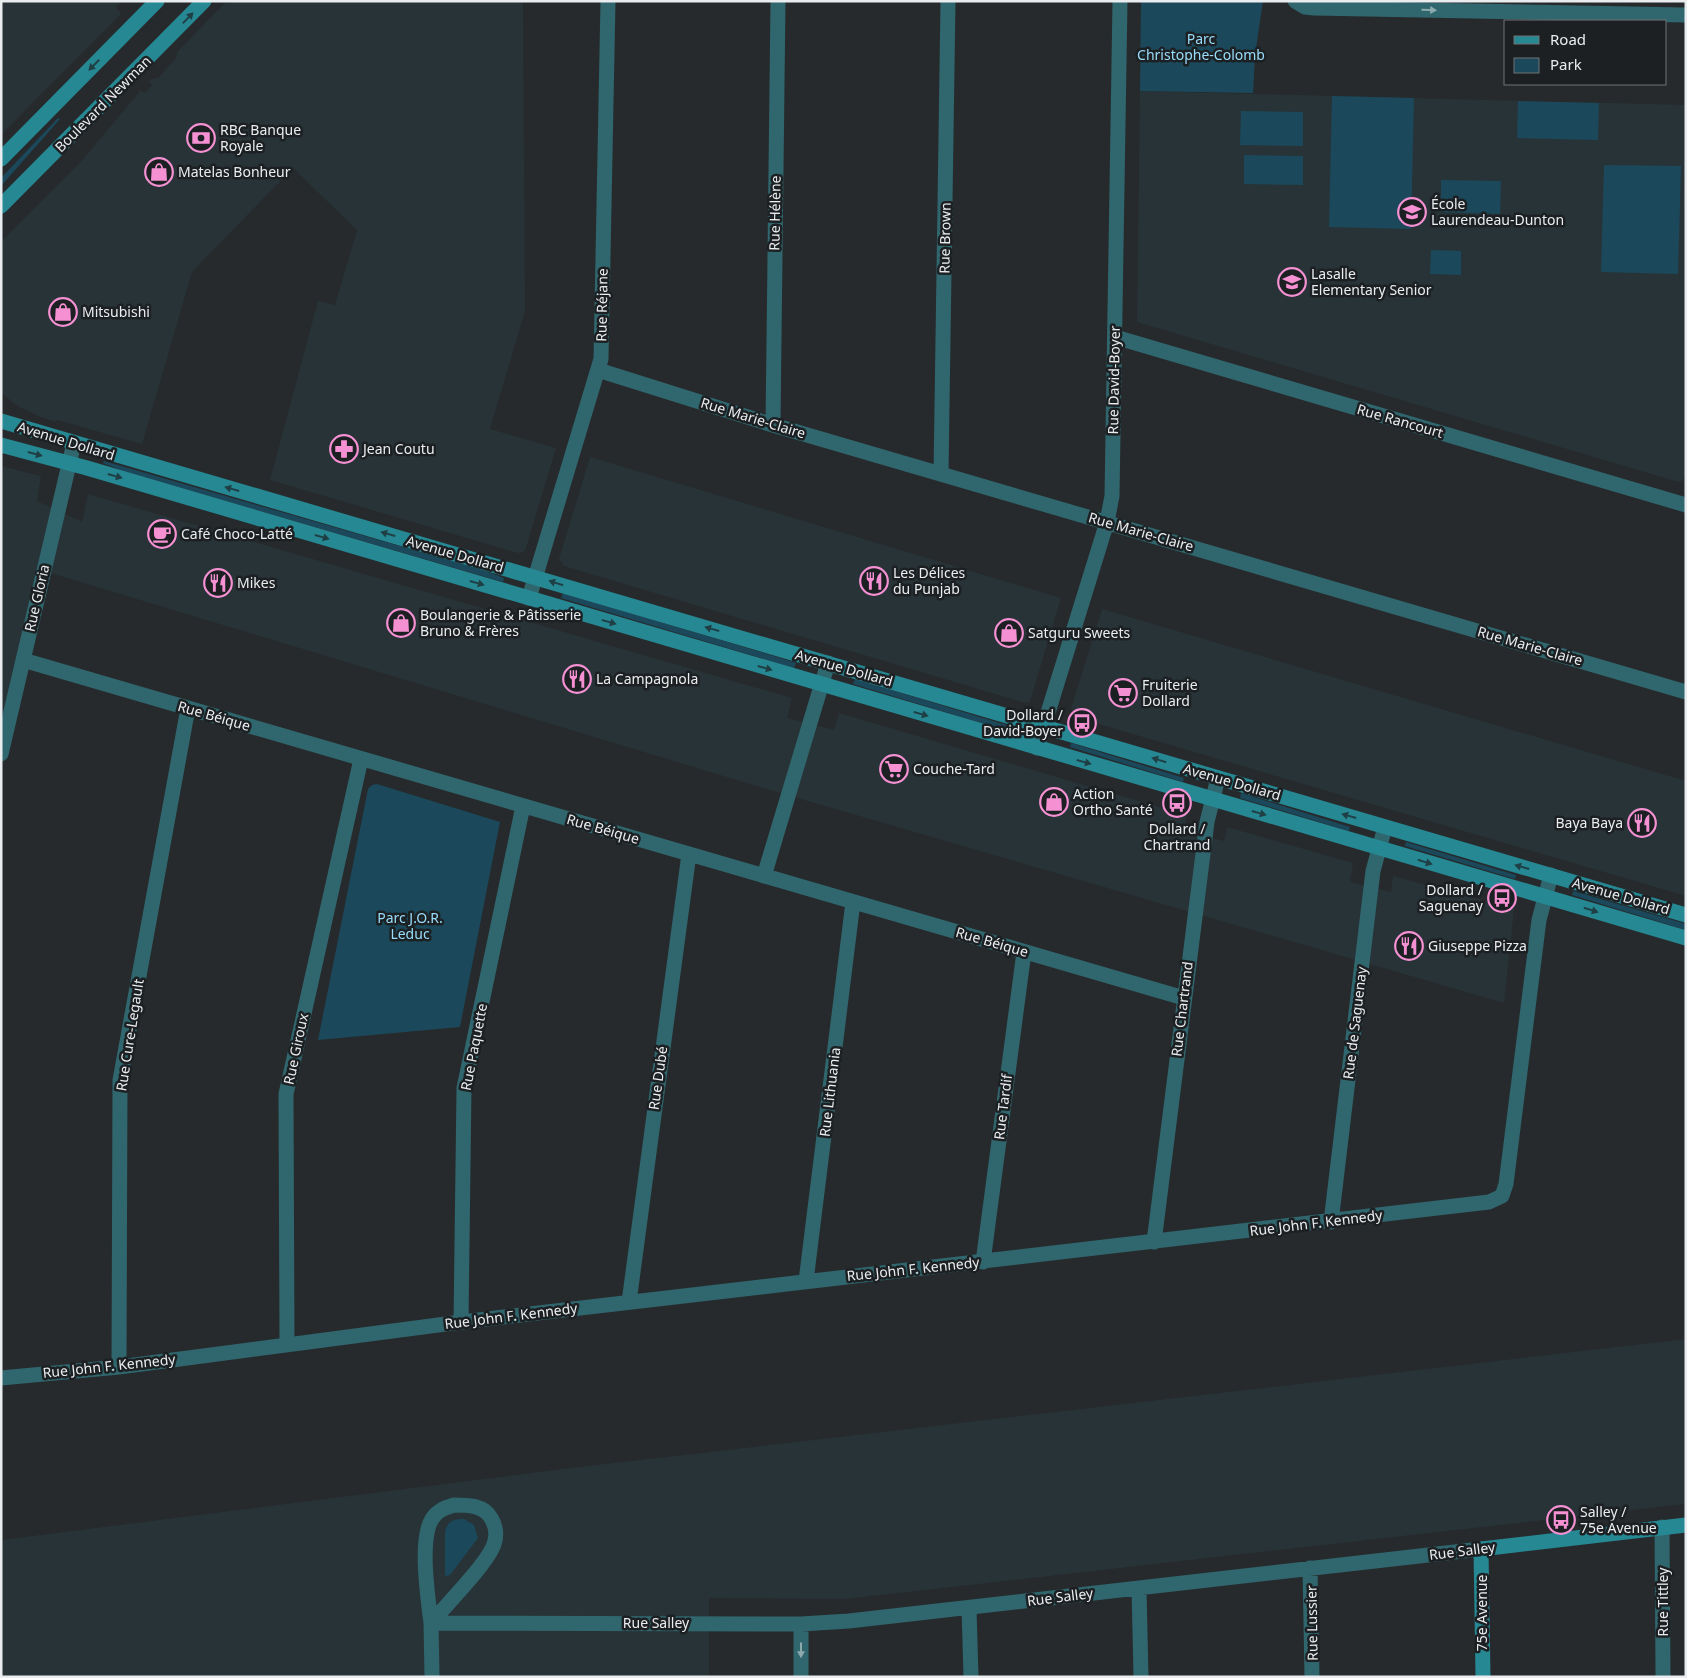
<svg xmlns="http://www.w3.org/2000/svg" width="1687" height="1678" font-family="'Noto Sans',sans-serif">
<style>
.built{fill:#283338}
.green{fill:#1b495b}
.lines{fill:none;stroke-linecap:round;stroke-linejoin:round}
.street{stroke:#30666d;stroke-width:15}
.secondary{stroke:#258893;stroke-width:15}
.oneway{fill:#8daaae}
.oneway2{fill:#1f3f45}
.labels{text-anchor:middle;stroke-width:5;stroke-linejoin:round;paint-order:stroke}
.park-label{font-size:14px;fill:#98dcfa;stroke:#1c2023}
.street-label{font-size:14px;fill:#eaedef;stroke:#1c2023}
.poi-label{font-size:14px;fill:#eaedef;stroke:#1c2023;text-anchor:start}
</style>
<rect width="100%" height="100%" fill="#262a2c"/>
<path class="built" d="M 1,1 L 122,1 L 116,7 L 121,14 L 118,17 L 1,135 Z
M 227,1 L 523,1 L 525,311 L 490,429 L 556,448 L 525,551 L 518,553 L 270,480 L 318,301 L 335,305 L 357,230 L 293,168 L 192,272 L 142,444 L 57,420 L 55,422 L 41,417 L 19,407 L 1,393 L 1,242 L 79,164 L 141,90 L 145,93 L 152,85 L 148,81 L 159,77 L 176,58 L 177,52 Z
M 1140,91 L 1686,105 L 1685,478 L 1680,482 L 1675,481 L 1137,322 Z
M 590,457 L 1061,598 L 1031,698 L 1029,702 L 1022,702 L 564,566 L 559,559 Z
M 1,466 L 41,476 L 37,501 L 82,522 L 88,494 L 792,698 L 787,718 L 834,730 L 839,713 L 1186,815 L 1186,831 L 1224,841 L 1227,827 L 1353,863 L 1350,882 L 1391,892 L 1393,876 L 1514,909 L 1504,1003 L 770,790 L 44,571 L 1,754 Z
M 1102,609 L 1686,781 L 1686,896 L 1092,722 L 1092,719 L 1083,717 L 1082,719 L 1074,716 L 1071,708 Z
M 1686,1339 L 1686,1504 L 845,1599 L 709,1598 L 709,1677 L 1,1677 L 1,1540 L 571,1468 Z"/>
<path class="green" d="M 1141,1 L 1263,1 L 1255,55 L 1253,93 L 1140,91 Z
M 1332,96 L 1414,98 L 1411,229 L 1329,227 Z
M 1518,101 L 1599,103 L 1598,140 L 1517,138 Z
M 1241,111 L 1303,112 L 1303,146 L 1240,145 Z
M 58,118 L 60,119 L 1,186 L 1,178 Z
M 1244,155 L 1303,156 L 1303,185 L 1244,184 Z
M 1604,165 L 1681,166 L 1678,274 L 1601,272 Z
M 1441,180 L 1501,181 L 1500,214 L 1441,212 Z
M 1431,250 L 1461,251 L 1461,275 L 1430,274 Z
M 104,461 L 483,570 L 504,578 L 503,582 L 123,471 L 103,463 Z
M 563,593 L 777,657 L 796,663 L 794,668 L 561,598 Z
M 855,679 L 1013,727 L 1011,732 L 853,684 Z
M 1071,743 L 1184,778 L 1183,782 L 1070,747 Z
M 377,784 L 500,822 L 460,1027 L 318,1040 L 368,789 L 372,785 Z
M 1241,793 L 1350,827 L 1349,831 L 1240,798 Z
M 1406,842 L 1516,875 L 1515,879 L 1405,846 Z
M 1573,891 L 1686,924 L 1686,930 L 1572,895 Z
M 464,1519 L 474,1525 L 478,1538 L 450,1575 L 445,1576 L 445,1531 C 448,1521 454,1519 464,1519 Z"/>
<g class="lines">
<path class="street" d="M 1295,1 L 1305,7 L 1314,8 L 1686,15
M 1115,337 L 1686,505
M 598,370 L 773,425 L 1686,692
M 773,425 L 778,1
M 941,474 L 948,1
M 529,598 L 601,359 L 608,1
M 23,660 L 1184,998
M 1037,748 L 1107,522 L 1112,496 L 1120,1
M 1,754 L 74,443
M 764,876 L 828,663
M 1331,1222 L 1373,871 L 1385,827
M 1154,1242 L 1207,822 L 1218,778
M 983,1262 L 1024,952
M 806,1281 L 853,902
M 629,1302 L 689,854
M 461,1322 L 464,1088 L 523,806
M 287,1344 L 286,1094 L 361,759
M 119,1367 L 120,1080 L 188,708
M 1,1378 L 119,1367 L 461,1322 L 1489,1202 L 1502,1196 L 1506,1184 L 1539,920 L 1551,875
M 454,1505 C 467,1505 484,1505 491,1518 C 496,1526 497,1536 494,1544 C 488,1563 446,1605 431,1623 C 428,1598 419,1540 432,1519 C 437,1511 444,1508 454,1505 Z
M 1662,1527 L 1663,1677
M 1310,1568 L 1312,1677
M 1139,1588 L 1141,1677
M 969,1608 L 971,1677
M 801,1624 L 801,1677
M 432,1677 L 431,1623 L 801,1624 L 849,1621 L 1481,1549"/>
<path class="secondary" d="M 1,159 L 157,1
M 1,206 L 204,1
M 1,421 L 1686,915
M 1,445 L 87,468 L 1686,938
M 1483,1677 L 1481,1549 L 1686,1525"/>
</g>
<defs><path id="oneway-solid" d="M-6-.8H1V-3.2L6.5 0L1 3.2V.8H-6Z" transform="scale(1.25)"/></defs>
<g class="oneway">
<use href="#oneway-solid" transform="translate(1429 10) rotate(1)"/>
<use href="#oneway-solid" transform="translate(801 1650) rotate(90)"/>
</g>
<g class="oneway2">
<use href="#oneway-solid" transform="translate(188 18) rotate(-46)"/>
<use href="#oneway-solid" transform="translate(94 65) rotate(135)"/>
<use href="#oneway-solid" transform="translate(35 454) rotate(15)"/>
<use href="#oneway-solid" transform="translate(115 476) rotate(16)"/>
<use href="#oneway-solid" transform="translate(232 489) rotate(-164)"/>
<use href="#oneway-solid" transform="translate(388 534) rotate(-164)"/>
<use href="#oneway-solid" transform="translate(322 537) rotate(16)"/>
<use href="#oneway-solid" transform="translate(477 583) rotate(16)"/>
<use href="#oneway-solid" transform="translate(556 583) rotate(-163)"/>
<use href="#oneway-solid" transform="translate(609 622) rotate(16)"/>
<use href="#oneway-solid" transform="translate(712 629) rotate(-164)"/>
<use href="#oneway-solid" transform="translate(765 668) rotate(16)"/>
<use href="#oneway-solid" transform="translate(921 714) rotate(16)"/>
<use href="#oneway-solid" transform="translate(1159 760) rotate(-163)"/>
<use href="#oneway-solid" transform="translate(1084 762) rotate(16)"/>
<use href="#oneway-solid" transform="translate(1259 813) rotate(16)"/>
<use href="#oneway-solid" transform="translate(1349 816) rotate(-164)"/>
<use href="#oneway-solid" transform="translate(1425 862) rotate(17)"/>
<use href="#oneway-solid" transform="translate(1522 867) rotate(-164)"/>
<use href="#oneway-solid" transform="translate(1591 910) rotate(17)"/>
</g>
<defs>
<symbol id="bank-ring" viewBox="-11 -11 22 22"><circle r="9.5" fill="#1c2023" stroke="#f591d2" stroke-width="1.5"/><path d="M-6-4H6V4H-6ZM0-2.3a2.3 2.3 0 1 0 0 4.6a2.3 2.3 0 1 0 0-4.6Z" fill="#f591d2"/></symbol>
<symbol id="shop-ring" viewBox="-11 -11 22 22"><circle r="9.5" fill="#1c2023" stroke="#f591d2" stroke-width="1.5"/><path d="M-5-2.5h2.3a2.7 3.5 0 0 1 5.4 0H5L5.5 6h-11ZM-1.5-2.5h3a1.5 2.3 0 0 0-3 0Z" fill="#f591d2"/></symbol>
<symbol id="school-ring" viewBox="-11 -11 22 22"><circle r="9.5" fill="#1c2023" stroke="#f591d2" stroke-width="1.5"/><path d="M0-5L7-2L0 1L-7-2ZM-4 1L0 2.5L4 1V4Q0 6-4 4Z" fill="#f591d2"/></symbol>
<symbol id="pharmacy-ring" viewBox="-11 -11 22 22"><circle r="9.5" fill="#1c2023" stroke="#f591d2" stroke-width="1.5"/><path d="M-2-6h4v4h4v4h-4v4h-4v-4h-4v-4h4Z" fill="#f591d2"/></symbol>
<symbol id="cafe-ring" viewBox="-11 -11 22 22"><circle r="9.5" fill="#1c2023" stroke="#f591d2" stroke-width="1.5"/><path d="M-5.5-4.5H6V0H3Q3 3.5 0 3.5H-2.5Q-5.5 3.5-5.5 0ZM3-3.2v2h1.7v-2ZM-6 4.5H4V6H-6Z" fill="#f591d2"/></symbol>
<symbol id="restaurant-ring" viewBox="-11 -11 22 22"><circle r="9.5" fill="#1c2023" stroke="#f591d2" stroke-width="1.5"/><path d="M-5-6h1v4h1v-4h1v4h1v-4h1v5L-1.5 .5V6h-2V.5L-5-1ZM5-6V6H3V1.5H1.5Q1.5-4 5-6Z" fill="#f591d2"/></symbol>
<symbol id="supermarket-ring" viewBox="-11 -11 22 22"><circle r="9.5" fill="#1c2023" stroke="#f591d2" stroke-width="1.5"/><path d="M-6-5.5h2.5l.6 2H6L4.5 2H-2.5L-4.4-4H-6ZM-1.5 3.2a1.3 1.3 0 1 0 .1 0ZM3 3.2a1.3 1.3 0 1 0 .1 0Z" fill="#f591d2"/></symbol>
<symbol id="bus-ring" viewBox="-11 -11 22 22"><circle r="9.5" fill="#1c2023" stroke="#f591d2" stroke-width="1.5"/><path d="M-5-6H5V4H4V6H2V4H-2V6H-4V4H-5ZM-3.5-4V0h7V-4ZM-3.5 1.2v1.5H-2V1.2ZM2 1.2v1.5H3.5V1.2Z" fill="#f591d2"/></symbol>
</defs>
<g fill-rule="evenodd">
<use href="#bank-ring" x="185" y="122" width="32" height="32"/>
<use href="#shop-ring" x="143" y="156" width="32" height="32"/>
<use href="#school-ring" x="1396" y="196" width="32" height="32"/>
<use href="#school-ring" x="1276" y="266" width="32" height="32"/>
<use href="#shop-ring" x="47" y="296" width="32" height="32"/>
<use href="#pharmacy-ring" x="328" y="433" width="32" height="32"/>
<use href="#cafe-ring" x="146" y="518" width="32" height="32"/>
<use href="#restaurant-ring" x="858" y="565" width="32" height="32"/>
<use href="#restaurant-ring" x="202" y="567" width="32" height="32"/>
<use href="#shop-ring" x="385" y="607" width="32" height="32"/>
<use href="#shop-ring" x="993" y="617" width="32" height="32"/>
<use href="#restaurant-ring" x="561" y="663" width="32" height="32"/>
<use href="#supermarket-ring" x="1107" y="677" width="32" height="32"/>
<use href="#bus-ring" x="1066" y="707" width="32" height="32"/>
<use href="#supermarket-ring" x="878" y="753" width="32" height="32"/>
<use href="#shop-ring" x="1038" y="786" width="32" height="32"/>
<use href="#bus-ring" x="1161" y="787" width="32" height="32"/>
<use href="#restaurant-ring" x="1626" y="807" width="32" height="32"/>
<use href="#bus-ring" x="1486" y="882" width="32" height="32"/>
<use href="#restaurant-ring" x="1393" y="930" width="32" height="32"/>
<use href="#bus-ring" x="1545" y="1504" width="32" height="32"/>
</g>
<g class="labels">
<g class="park-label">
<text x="1201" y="44">Parc<tspan x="1201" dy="16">Christophe-Colomb</tspan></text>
<text x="410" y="923">Parc J.O.R.<tspan x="410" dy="16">Leduc</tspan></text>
</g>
<g class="street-label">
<text transform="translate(103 104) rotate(-45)" y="5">Boulevard Newman</text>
<text transform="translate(775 213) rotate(-89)" y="5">Rue Hélène</text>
<text transform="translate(945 238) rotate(-89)" y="5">Rue Brown</text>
<text transform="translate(602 305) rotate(-89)" y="5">Rue Réjane</text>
<text transform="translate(1114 380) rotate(-89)" y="5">Rue David-Boyer</text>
<text transform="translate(753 418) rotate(17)" y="5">Rue Marie-Claire</text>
<text transform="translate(1400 421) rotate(16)" y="5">Rue Rancourt</text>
<text transform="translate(66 441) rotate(17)" y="5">Avenue Dollard</text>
<text transform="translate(1141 532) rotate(16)" y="5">Rue Marie-Claire</text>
<text transform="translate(455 554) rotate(16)" y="5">Avenue Dollard</text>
<text transform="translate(37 598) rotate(-77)" y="5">Rue Gloria</text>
<text transform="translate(1530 646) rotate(16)" y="5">Rue Marie-Claire</text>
<text transform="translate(844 668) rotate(16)" y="5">Avenue Dollard</text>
<text transform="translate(214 716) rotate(16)" y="5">Rue Béique</text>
<text transform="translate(1232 782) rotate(16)" y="5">Avenue Dollard</text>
<text transform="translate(603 829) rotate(16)" y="5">Rue Béique</text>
<text transform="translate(1621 896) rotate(16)" y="5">Avenue Dollard</text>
<text transform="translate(992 942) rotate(16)" y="5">Rue Béique</text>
<text transform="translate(1182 1009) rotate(-83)" y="5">Rue Chartrand</text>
<text transform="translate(1355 1023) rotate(-83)" y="5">Rue de Saguenay</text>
<text transform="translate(130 1035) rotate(-81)" y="5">Rue Cure-Legault</text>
<text transform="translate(474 1047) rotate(-79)" y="5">Rue Paquette</text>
<text transform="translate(296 1049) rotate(-78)" y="5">Rue Giroux</text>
<text transform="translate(658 1078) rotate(-82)" y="5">Rue Dubé</text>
<text transform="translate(830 1092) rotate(-83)" y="5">Rue Lithuania</text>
<text transform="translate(1003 1107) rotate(-83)" y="5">Rue Tardif</text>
<text transform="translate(1316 1223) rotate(-7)" y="5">Rue John F. Kennedy</text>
<text transform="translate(913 1269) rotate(-6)" y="5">Rue John F. Kennedy</text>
<text transform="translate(511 1316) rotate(-7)" y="5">Rue John F. Kennedy</text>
<text transform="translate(109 1366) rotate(-6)" y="5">Rue John F. Kennedy</text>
<text transform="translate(1462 1551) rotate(-7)" y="5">Rue Salley</text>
<text transform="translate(1060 1597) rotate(-7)" y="5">Rue Salley</text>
<text transform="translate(1663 1602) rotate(-90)" y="5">Rue Tittley</text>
<text transform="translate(1482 1613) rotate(-90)" y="5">75e Avenue</text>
<text x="656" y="1628">Rue Salley</text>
<text transform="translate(1312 1623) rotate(-91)" y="5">Rue Lussier</text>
</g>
<g class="poi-label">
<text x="220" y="135">RBC Banque<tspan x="220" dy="16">Royale</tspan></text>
<text x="178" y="177">Matelas Bonheur</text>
<text x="1431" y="209">École<tspan x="1431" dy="16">Laurendeau-Dunton</tspan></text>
<text x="1311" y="279">Lasalle<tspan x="1311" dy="16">Elementary Senior</tspan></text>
<text x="82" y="317">Mitsubishi</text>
<text x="363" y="454">Jean Coutu</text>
<text x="181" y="539">Café Choco-Latté</text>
<text x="893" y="578">Les Délices<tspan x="893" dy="16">du Punjab</tspan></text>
<text x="237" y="588">Mikes</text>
<text x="420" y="620">Boulangerie &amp; Pâtisserie<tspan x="420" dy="16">Bruno &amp; Frères</tspan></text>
<text x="1028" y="638">Satguru Sweets</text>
<text x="596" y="684">La Campagnola</text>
<text x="1142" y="690">Fruiterie<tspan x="1142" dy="16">Dollard</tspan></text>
<text x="1063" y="720" text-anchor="end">Dollard /<tspan x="1063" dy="16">David-Boyer</tspan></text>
<text x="913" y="774">Couche-Tard</text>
<text x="1073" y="799">Action<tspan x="1073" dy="16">Ortho Santé</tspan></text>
<text x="1623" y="828" text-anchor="end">Baya Baya</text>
<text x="1177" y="834" text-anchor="middle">Dollard /<tspan x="1177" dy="16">Chartrand</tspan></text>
<text x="1483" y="895" text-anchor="end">Dollard /<tspan x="1483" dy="16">Saguenay</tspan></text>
<text x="1428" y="951">Giuseppe Pizza</text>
<text x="1580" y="1517">Salley /<tspan x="1580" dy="16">75e Avenue</tspan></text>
</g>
</g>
<rect width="1687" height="1678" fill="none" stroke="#eaedef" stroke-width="5"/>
<rect x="1504" y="20" width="162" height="65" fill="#1c2023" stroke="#6e7275"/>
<rect x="1514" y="36" width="25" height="8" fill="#258893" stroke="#6e7275"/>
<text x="1550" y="45" font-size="15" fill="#eaedef">Road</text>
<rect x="1514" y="58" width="25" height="15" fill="#1b495b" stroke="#6e7275"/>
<text x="1550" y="70" font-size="15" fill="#eaedef">Park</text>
</svg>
